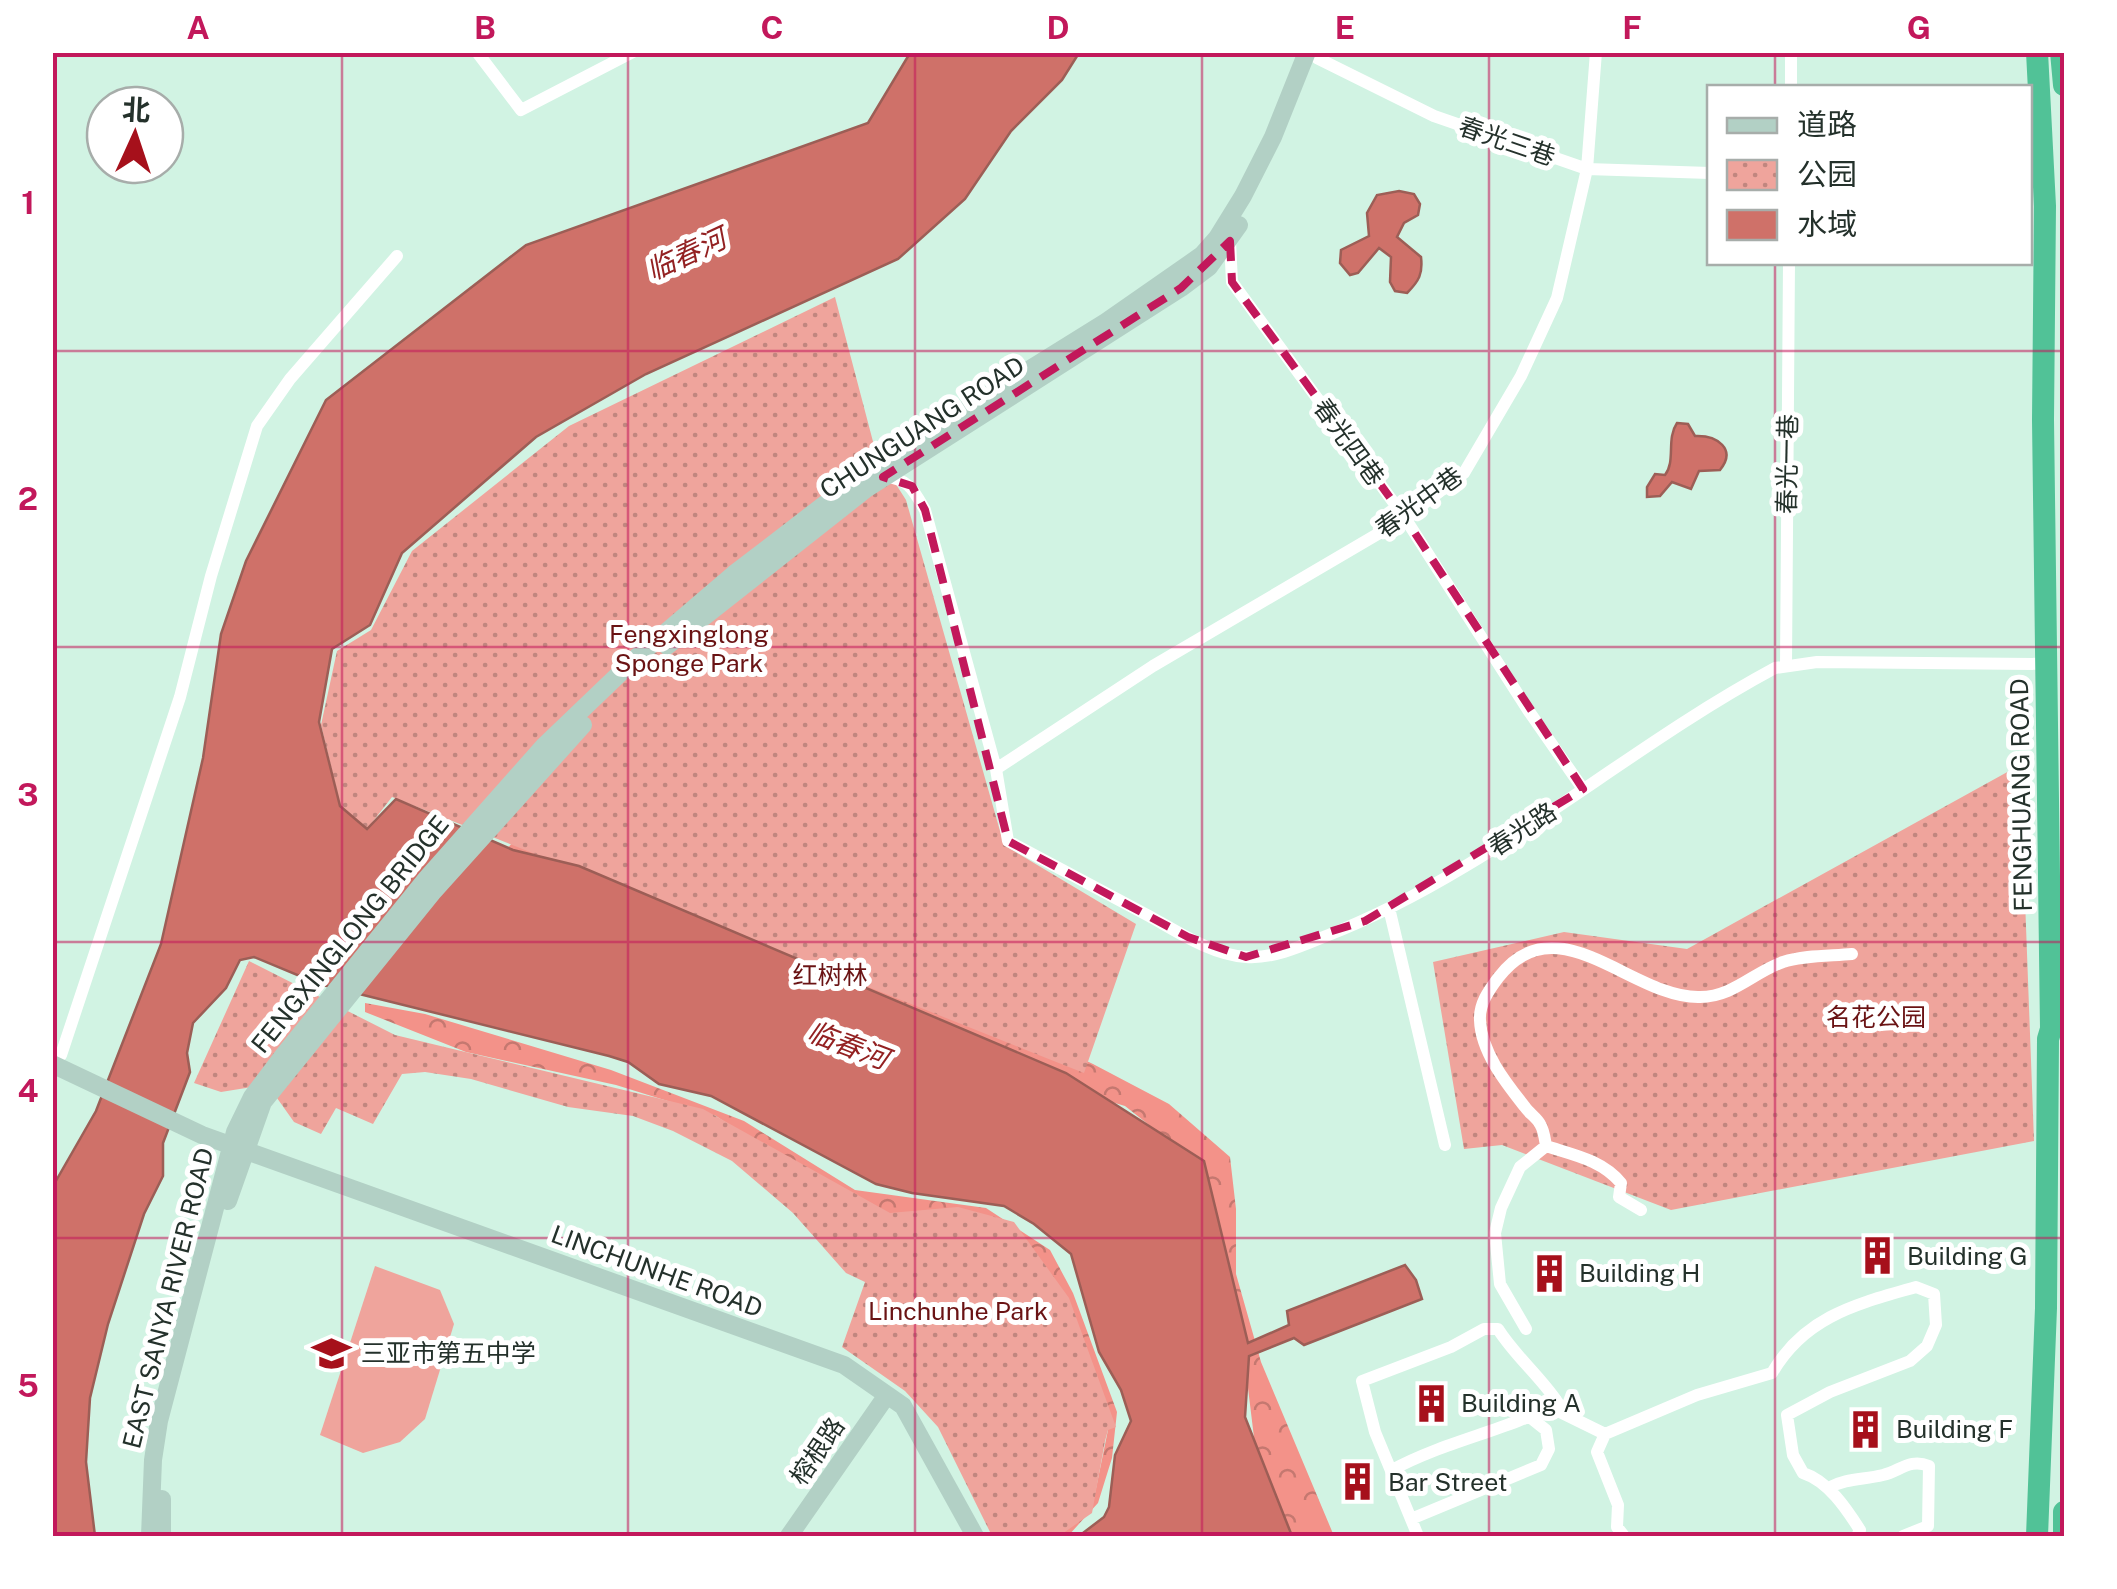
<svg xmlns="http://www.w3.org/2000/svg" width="2117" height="1589" font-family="'Public Sans','Noto Sans SC',sans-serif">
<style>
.grass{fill:#efa49c}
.forest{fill:url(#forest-crowns)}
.park{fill:url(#park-dots)}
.water{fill:#cf7169;stroke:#9c5e56;stroke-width:2.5}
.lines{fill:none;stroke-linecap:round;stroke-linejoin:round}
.street{stroke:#fff;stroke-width:12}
.secondary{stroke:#b2d0c5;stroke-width:18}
.highway{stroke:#51c297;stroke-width:22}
.marked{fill:none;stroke:#c2185b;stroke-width:8;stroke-dasharray:20 12;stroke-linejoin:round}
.grid{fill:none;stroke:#c2185b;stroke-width:2.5;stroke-opacity:0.55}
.labels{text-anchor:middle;stroke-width:10;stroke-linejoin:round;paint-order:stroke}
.street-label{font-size:25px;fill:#24312b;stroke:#fff}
.park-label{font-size:25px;fill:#6a1314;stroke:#fff}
.poi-label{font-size:25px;fill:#24312b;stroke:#fff;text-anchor:start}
.water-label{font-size:28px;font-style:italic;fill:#932122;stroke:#fff}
.neatline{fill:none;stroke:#c2185b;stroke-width:4}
.grid-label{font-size:32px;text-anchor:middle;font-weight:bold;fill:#c2185b}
</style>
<defs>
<pattern id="forest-crowns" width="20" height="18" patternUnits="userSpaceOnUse" patternTransform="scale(2.5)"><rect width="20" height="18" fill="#f39289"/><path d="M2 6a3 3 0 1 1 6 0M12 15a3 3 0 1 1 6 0" fill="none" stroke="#c57870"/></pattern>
<pattern id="park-dots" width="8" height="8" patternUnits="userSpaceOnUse" patternTransform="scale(2.5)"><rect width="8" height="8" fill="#efa49c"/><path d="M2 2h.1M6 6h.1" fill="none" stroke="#c1867f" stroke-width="1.8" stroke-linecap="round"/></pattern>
</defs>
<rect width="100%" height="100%" fill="#d1f3e3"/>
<path class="grass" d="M 375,1266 L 440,1290 L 454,1324 L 425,1419 L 400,1442 L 363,1453 L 320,1435 Z"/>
<path class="forest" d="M 531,823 L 890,968 L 1093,1064 L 1169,1104 L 1230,1157 L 1236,1209 L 1236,1274 L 1261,1362 L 1334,1536 L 1288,1536 L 1257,1462 L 1247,1380 L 1201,1166 L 1125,1106 L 453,906 Z
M 365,1003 L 425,1014 L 611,1070 L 744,1121 L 855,1190 L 986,1208 L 1050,1250 L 1073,1293 L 1117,1412 L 1112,1458 L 1098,1503 L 1068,1536 L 1047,1536 L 1093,1503 L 1108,1430 L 882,1229 L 716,1116 L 616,1085 L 466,1052 L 365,1012 Z"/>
<path class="park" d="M 835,297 L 876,453 L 906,500 L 1004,845 L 1136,924 L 1084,1073 L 392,797 L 367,829 L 341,808 L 321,725 L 337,651 L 371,630 L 412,551 L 569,426 Z
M 2020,765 L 2034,1141 L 1671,1210 L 1502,1145 L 1464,1149 L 1433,962 L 1564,932 L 1687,949 Z
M 249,961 L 395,1035 L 703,1109 L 890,1213 L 958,1207 L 1014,1222 L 1069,1298 L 1116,1427 L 1108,1430 L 1105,1441 L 1092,1513 L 1059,1536 L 992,1536 L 938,1427 L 905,1391 L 842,1347 L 865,1282 L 846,1273 L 793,1213 L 732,1161 L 673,1131 L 633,1116 L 568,1107 L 471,1079 L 425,1072 L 402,1074 L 373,1124 L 336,1108 L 321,1134 L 294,1122 L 260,1074 L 252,1087 L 221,1092 L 194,1083 Z"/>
<path class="water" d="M 910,53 L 1079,53 L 1062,80 L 1011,131 L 965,199 L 898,259 L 646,374 L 536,437 L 402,553 L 370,625 L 332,649 L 319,722 L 340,806 L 367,829 L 396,799 L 513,850 L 579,866 L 1066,1073 L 1204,1161 L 1248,1343 L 1289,1325 L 1287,1311 L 1405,1265 L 1416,1280 L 1422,1299 L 1304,1345 L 1294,1338 L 1249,1356 L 1245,1417 L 1292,1536 L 1079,1536 L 1104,1517 L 1109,1507 L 1115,1455 L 1131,1421 L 1121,1390 L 1099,1352 L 1071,1254 L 1034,1224 L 1004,1206 L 912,1193 L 876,1184 L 711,1096 L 659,1084 L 628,1062 L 609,1056 L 319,984 L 254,957 L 240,960 L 226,988 L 193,1023 L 187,1053 L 190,1072 L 163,1143 L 163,1176 L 144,1214 L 108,1324 L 90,1398 L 86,1462 L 95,1536 L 53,1536 L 53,1186 L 96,1111 L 161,944 L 203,758 L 221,634 L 246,561 L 326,400 L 526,245 L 868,123 Z
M 1399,191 L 1414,194 L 1420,204 L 1418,215 L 1404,223 L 1397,237 L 1421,257 C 1423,274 1419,281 1407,293 L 1395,291 L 1390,282 L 1391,257 L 1379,248 L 1358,273 L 1350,275 L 1340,263 L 1341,250 L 1369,236 L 1367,213 L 1377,195 Z
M 1677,423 L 1688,424 L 1695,436 C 1717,435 1737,449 1720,470 L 1699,471 L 1691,489 L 1672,482 L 1660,496 L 1647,497 L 1647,487 L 1655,474 L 1665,475 C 1676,461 1666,439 1677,423 Z"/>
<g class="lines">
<path class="street" d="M 477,52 L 521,110 L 633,52
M 1317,58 L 1434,116 L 1587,169 L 1710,173
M 1791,88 L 1791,52
M 1230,241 L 1232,282 L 1405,518 L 1528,710 L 1583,789
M 886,477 C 909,479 914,491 925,510 L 996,769 L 1008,841 C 1055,866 1102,891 1149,916 C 1178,932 1212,955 1246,957 C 1273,959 1302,946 1326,936 C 1489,873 1622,750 1775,668 L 1817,662 L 2047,664
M 1786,666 L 1789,262
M 996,769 L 1153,666 L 1405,518 L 1464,473 L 1521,376 L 1557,298 L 1587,169 L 1596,52
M 1389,908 L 1445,1145
M 61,1055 L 180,697 L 211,576 L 257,426 L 290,379 L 397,256
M 1546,1146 C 1545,1140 1544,1130 1540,1124 C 1537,1118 1529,1113 1525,1107 C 1506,1083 1481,1052 1480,1020 C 1479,1004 1489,990 1498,978 C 1557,900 1632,999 1700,997 C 1733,997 1754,972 1783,962 C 1805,955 1830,956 1852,954
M 1526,1329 L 1500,1284 L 1495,1233 L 1501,1208 L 1520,1167 L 1546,1146 C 1574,1155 1602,1160 1621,1183 L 1619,1197 L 1641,1210
M 1550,1407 L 1605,1434 L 1597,1452 L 1618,1505 L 1617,1527 L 1624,1536
M 1605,1434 L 1697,1395 L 1772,1373 C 1805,1316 1857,1304 1916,1287 L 1934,1294 L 1936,1325 L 1927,1346 L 1910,1361 L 1830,1392 L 1787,1415 L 1793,1455 L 1803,1473 C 1828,1481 1846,1508 1860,1530 L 1857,1536
M 1392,1470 C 1445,1441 1506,1431 1558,1403 C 1540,1376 1515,1356 1498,1329 L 1484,1329 L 1451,1347 L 1362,1381 L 1375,1432 L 1418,1536
M 1828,1488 C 1847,1478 1863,1480 1883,1475 C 1900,1471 1910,1458 1929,1466 L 1928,1526 L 1903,1536
M 1411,1519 L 1541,1465 L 1549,1449 L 1546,1430 L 1531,1418"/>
<path class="secondary" d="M 667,646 L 866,489 L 1181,288 L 1209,267 L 1239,225
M 52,1064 L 202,1135 L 844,1365 L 903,1406 L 975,1536
M 228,1201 L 263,1102 L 432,893 L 583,725
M 162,1499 L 162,1536
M 150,1536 L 153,1460 L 159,1421 L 235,1132 L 252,1097 L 283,1056 L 427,878 L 544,746 L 638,656 L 734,574 L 876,465 L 1106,322 L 1202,255 L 1217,238 L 1243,196 L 1273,137 L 1307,52
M 789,1536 L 887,1395"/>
<path class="highway" d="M 2061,52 L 2064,85
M 2037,1536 L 2046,1308 L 2048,1039 L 2051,1029 L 2043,420 L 2045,206 L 2037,52
M 2064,1536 L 2064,1512"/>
</g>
<path class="marked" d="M 1230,241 L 1232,282 L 1405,518 L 1583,789 L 1365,921 L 1246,957 L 1188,937 L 1008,841 L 925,510 L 912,486 L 883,477 L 1181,288 Z"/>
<path class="grid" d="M 342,52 L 342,1536M 628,52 L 628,1536M 915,52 L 915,1536M 1202,52 L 1202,1536M 1489,52 L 1489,1536M 1775,52 L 1775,88M 1775,262 L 1775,1536M 52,351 L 2064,351M 52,647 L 2064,647M 52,942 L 2064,942M 52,1238 L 2064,1238"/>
<defs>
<symbol id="building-bare" viewBox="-9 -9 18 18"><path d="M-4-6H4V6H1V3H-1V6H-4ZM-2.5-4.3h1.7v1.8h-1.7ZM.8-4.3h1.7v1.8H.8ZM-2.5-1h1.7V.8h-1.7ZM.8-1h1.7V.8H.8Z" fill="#a6101b" stroke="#fff" stroke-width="2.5" paint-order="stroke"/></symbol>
<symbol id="school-bare" viewBox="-9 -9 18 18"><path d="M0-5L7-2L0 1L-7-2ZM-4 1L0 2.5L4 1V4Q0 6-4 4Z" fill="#a6101b" stroke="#fff" stroke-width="2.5" paint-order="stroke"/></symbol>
</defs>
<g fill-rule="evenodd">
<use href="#building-bare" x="1850" y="1228" width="55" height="55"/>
<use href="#building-bare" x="1522" y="1246" width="55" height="55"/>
<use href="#school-bare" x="304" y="1326" width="55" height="55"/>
<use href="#building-bare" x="1404" y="1376" width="55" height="55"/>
<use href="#building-bare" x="1838" y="1402" width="55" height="55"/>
<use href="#building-bare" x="1330" y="1454" width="55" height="55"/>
</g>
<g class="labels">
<g class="street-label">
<text transform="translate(1507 141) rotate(19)" y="9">春光三巷</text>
<text transform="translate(922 427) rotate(-33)" y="9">CHUNGUANG ROAD</text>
<text transform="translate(1349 442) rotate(54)" y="9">春光四巷</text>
<text transform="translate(1787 464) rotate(-89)" y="9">春光一巷</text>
<text transform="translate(1419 502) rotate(-36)" y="9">春光中巷</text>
<text transform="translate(2021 795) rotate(-91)" y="9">FENGHUANG ROAD</text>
<text transform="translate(1522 829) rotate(-33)" y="9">春光路</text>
<text transform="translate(350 934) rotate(-51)" y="9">FENGXINGLONG BRIDGE</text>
<text transform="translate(657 1271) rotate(20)" y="9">LINCHUNHE ROAD</text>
<text transform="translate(168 1298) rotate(-76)" y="9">EAST SANYA RIVER ROAD</text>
<text transform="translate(817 1451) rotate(-56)" y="9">榕根路</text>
</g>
<g class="park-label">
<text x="689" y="643">Fengxinglong<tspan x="689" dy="29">Sponge Park</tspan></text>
<text x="830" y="984">红树林</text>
<text x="1876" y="1026">名花公园</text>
<text x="958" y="1320">Linchunhe Park</text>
</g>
<g class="poi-label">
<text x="1907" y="1265">Building G</text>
<text x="1579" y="1282">Building H</text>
<text x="361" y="1362">三亚市第五中学</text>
<text x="1461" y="1412">Building A</text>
<text x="1896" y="1438">Building F</text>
<text x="1388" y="1491">Bar Street</text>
</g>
<g class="water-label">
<text transform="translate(686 254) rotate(-25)" y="10">临春河</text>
<text transform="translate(848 1045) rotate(21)" y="10">临春河</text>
</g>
</g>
<rect width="2117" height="1589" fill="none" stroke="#ffffff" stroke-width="110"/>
<rect x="1707" y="85" width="325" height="180" fill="#ffffff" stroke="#a7adaa" stroke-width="2.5"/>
<rect x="1727" y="118" width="50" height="15" fill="#b2d0c5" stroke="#a7adaa" stroke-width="2.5"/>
<text x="1797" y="135" font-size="30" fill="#24312b">道路</text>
<rect x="1727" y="160" width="50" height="30" fill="url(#park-dots)" stroke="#a7adaa" stroke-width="2.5"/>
<text x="1797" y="185" font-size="30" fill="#24312b">公园</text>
<rect x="1727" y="210" width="50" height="30" fill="#cf7169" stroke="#a7adaa" stroke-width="2.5"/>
<text x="1797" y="235" font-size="30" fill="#24312b">水域</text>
<g transform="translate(135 135) rotate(3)"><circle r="48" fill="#ffffff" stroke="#a7adaa" stroke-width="2.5"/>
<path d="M0-8L18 38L0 25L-18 38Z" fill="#a6101b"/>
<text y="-15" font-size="28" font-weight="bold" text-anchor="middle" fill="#24312b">北</text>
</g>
<rect x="55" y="55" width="2007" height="1479" class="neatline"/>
<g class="grid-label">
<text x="198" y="39">A</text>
<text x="485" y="39">B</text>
<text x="772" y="39">C</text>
<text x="1058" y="39">D</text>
<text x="1345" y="39">E</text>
<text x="1632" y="39">F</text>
<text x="1919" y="39">G</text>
<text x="28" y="214">1</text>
<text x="28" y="510">2</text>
<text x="28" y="806">3</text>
<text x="28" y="1102">4</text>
<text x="28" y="1397">5</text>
</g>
</svg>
